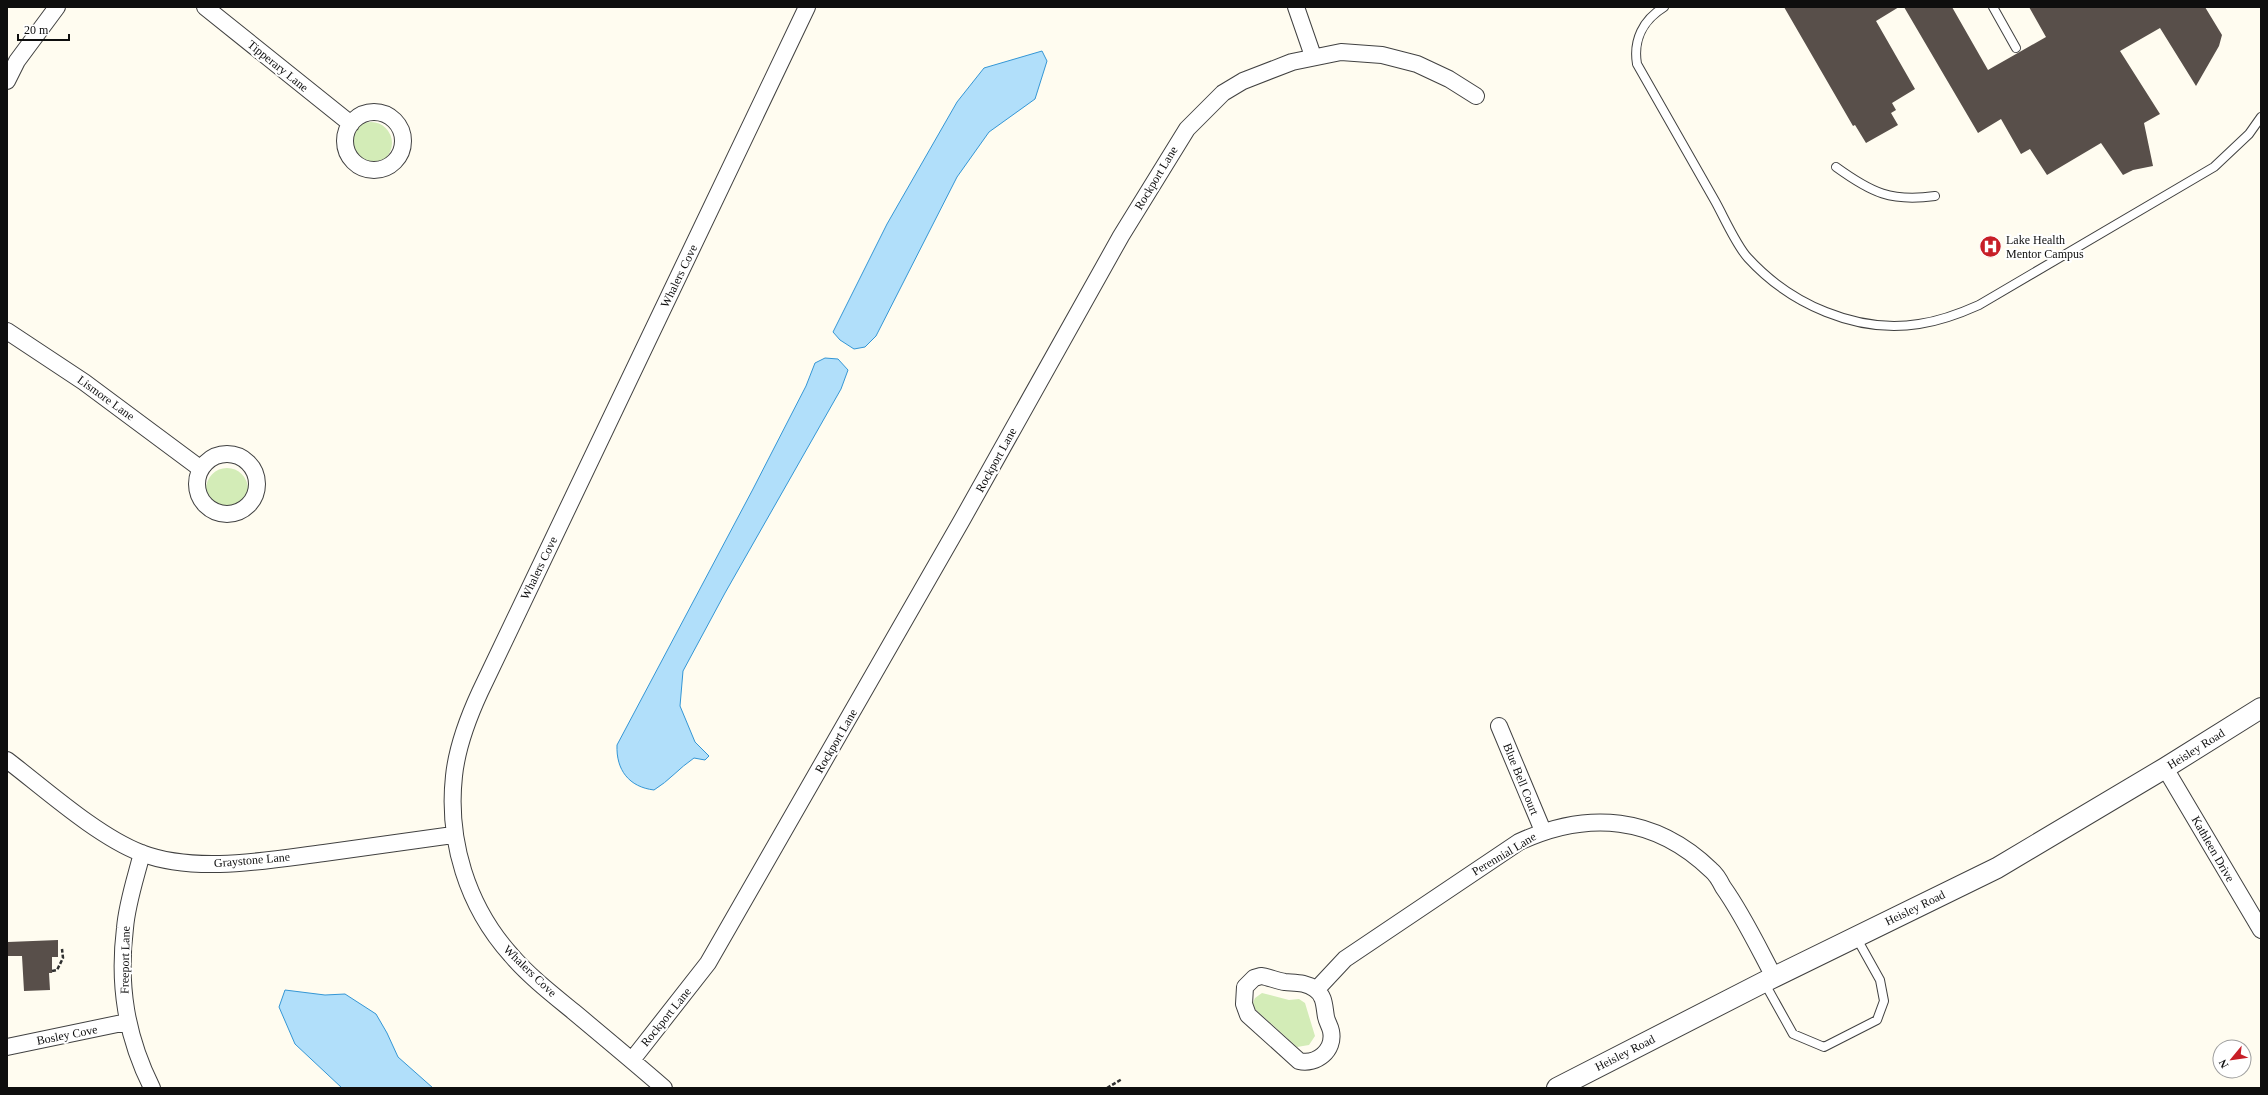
<svg xmlns="http://www.w3.org/2000/svg" width="2268" height="1095" font-family="Georgia,serif">
<style>
.green{fill:#d3ecb7}
.water{fill:#b1dffa;stroke:#3496d5}
.building{fill:#584f4a}
.lines{fill:none;stroke-linecap:round;stroke-linejoin:round}
.service-casing{stroke:#414141;stroke-width:10}
.minor-casing{stroke:#414141;stroke-width:18}
.tertiary-casing{stroke:#414141;stroke-width:22}
.path{stroke:#303030;stroke-width:2.5;stroke-dasharray:4 2;stroke-linecap:butt}
.service{stroke:#fff;stroke-width:8}
.minor{stroke:#fff;stroke-width:16}
.tertiary{stroke:#fff;stroke-width:20}
.labels{text-anchor:middle;stroke-width:4;stroke-linejoin:round;paint-order:stroke}
.street-label{font-size:12px;fill:#0e0e0e;stroke:#fff}
.poi-label{font-size:12px;fill:#0e0e0e;stroke:#fff;text-anchor:start}
</style>
<rect width="100%" height="100%" fill="#fffcf0"/>
<path class="green" d="M350 143a21 21 0 1 1 42 0a21 21 0 1 1-42 0Z
M206 489a21 21 0 1 1 42 0a21 21 0 1 1-42 0Z
M 1262,993 L 1289,1000 L 1299,999 L 1305,1003 L 1315,1036 L 1309,1045 L 1297,1047 L 1255,1009 L 1253,1003 L 1255,998 Z"/>
<path class="water" d="M 1042,51 L 1047,61 L 1035,99 L 989,132 L 957,177 L 876,336 L 865,347 L 854,349 L 840,340 L 833,332 L 887,224 L 957,102 L 984,68 Z
M 825,358 L 838,359 L 848,370 L 841,389 L 725,593 L 683,671 L 680,706 L 695,742 L 709,756 L 705,760 L 694,758 C 679,768 669,781 654,790 C 629,787 616,770 617,745 L 753,489 L 806,386 L 815,363 Z
M 285,990 L 325,995 L 345,994 L 376,1014 L 387,1033 L 398,1057 L 433,1088 L 342,1088 L 295,1044 L 279,1007 Z"/>
<path class="building" d="M 1784,7 L 1899,7 L 1876,21 L 1915,89 L 1892,103 L 1896,110 L 1891,113 L 1898,125 L 1866,143 L 1855,125 L 1853,126 Z
M 1904,7 L 1952,7 L 1988,70 L 2046,37 L 2029,7 L 2205,7 L 2222,35 L 2219,46 L 2196,86 L 2160,28 L 2120,51 L 2160,114 L 2144,123 L 2153,166 L 2133,170 L 2123,175 L 2101,143 L 2047,175 L 2030,149 L 2021,154 L 2001,119 L 1978,133 Z
M 58,940 L 58,957 L 52,957 L 52,973 L 49,973 L 50,990 L 24,991 L 22,956 L 8,956 L 8,942 Z"/>
<g class="lines">
<defs>
<path id="service" d="M 1664,7 C 1643,20 1633,40 1637,64 C 1663,110 1689,155 1715,201 C 1724,217 1736,245 1748,258 C 1790,304 1857,334 1919,324 C 1940,321 1959,314 1979,305 L 2214,167 L 2249,134 L 2261,117
M 1993,7 L 2016,48
M 1836,167 C 1872,193 1891,202 1935,196
M 1764,982 L 1793,1034 L 1824,1047 L 1877,1020 L 1884,1001 L 1880,980 L 1856,937"/>
<path id="minor" d="M 205,7 L 351,124
M 1296,7 L 1313,56
M 7,81 L 17,61 L 57,7
M345 141a29 29 0 1 1 58 0a29 29 0 1 1-58 0Z
M 7,331 L 84,382 L 201,469
M197 484a30 30 0 1 1 60 0a30 30 0 1 1-60 0Z
M 1499,726 L 1543,831
M 7,760 C 45,789 97,836 141,853 C 196,874 268,860 324,853 C 367,847 410,841 453,835
M 2165,768 L 2261,930
M 142,853 C 136,877 127,903 125,928 C 118,985 126,1036 152,1088
M 1261,976 C 1269,977 1277,981 1285,982 C 1296,983 1305,982 1315,989 C 1325,996 1324,1006 1326,1017 C 1327,1022 1330,1026 1331,1031 C 1335,1051 1316,1065 1299,1061 L 1248,1015 L 1244,1004 L 1245,987 L 1254,978 Z
M 1316,990 L 1345,959 L 1519,842 C 1588,810 1655,816 1711,870 C 1716,874 1720,881 1723,887 C 1743,915 1758,947 1774,977
M 7,1047 L 127,1022
M 632,1060 L 708,963 L 962,520 L 1121,236 L 1187,129 L 1223,93 L 1243,81 L 1292,62 L 1341,52 L 1382,55 L 1417,64 L 1449,79 L 1476,96
M 664,1088 C 634,1062 604,1037 574,1012 C 552,994 529,976 511,955 C 467,906 447,840 454,776 C 457,747 468,718 480,692 L 807,7"/>
<path id="tertiary" d="M 1557,1088 L 1764,982 L 1997,868 L 2165,768 L 2261,708"/>
</defs>
<use href="#service" class="service-casing"/>
<use href="#minor" class="minor-casing"/>
<use href="#tertiary" class="tertiary-casing"/>
<path class="path" d="M 52,971 L 57,970 L 63,958 L 62,949
M 1107,1088 L 1122,1079"/>
<use href="#service" class="service"/>
<use href="#minor" class="minor"/>
<use href="#tertiary" class="tertiary"/>
</g>
<defs>
<symbol id="hospital-disc" viewBox="-11 -11 22 22"><circle r="9.5" fill="#c71e27" stroke="#fff"/><path d="M-5-5h3v3.5h4V-5h3V5h-3V1.5h-4V5h-3Z" fill="#fff"/></symbol>
</defs>
<g fill-rule="evenodd">
<use href="#hospital-disc" x="1978" y="234" width="25" height="25"/>
</g>
<g class="labels">
<g class="street-label">
<text transform="translate(278 66) rotate(39)" y="4">Tipperary Lane</text>
<text transform="translate(1156 178) rotate(-59)" y="4">Rockport Lane</text>
<text transform="translate(679 276) rotate(-64)" y="4">Whalers Cove</text>
<text transform="translate(106 398) rotate(36)" y="4">Lismore Lane</text>
<text transform="translate(996 460) rotate(-61)" y="4">Rockport Lane</text>
<text transform="translate(539 568) rotate(-64)" y="4">Whalers Cove</text>
<text transform="translate(836 741) rotate(-60)" y="4">Rockport Lane</text>
<text transform="translate(2196 749) rotate(-32)" y="4">Heisley Road</text>
<text transform="translate(1521 779) rotate(68)" y="4">Blue Bell Court</text>
<text transform="translate(2213 849) rotate(60)" y="4">Kathleen Drive</text>
<text transform="translate(1504 854) rotate(-31)" y="4">Perennial Lane</text>
<text transform="translate(252 860) rotate(-5)" y="4">Graystone Lane</text>
<text transform="translate(1915 908) rotate(-26)" y="4">Heisley Road</text>
<text transform="translate(125 960) rotate(-89)" y="4">Freeport Lane</text>
<text transform="translate(530 971) rotate(44)" y="4">Whalers Cove</text>
<text transform="translate(666 1017) rotate(-51)" y="4">Rockport Lane</text>
<text transform="translate(67 1035) rotate(-11)" y="4">Bosley Cove</text>
<text transform="translate(1625 1053) rotate(-27)" y="4">Heisley Road</text>
</g>
<g class="poi-label">
<text x="2006" y="244">Lake Health<tspan x="2006" dy="14">Mentor Campus</tspan></text>
</g>
</g>
<rect width="2268" height="1095" fill="none" stroke="#0e0e0e" stroke-width="16"/>
<g transform="translate(2232 1059) rotate(241)"><circle r="19" fill="#ffffff" stroke="#9f9f9f"/>
<path d="M0-3L7 15L0 10L-7 15Z" fill="#c71e27"/>
<text y="-6" font-size="11" font-weight="bold" text-anchor="middle" fill="#0e0e0e">N</text>
</g>
<path d="M18 34v6h51v-6" fill="none" stroke="#0e0e0e" stroke-width="2"/>
<text x="24" y="34" font-size="12" fill="#0e0e0e" stroke="#ffffff" stroke-width="3" paint-order="stroke">20 m</text>
</svg>
